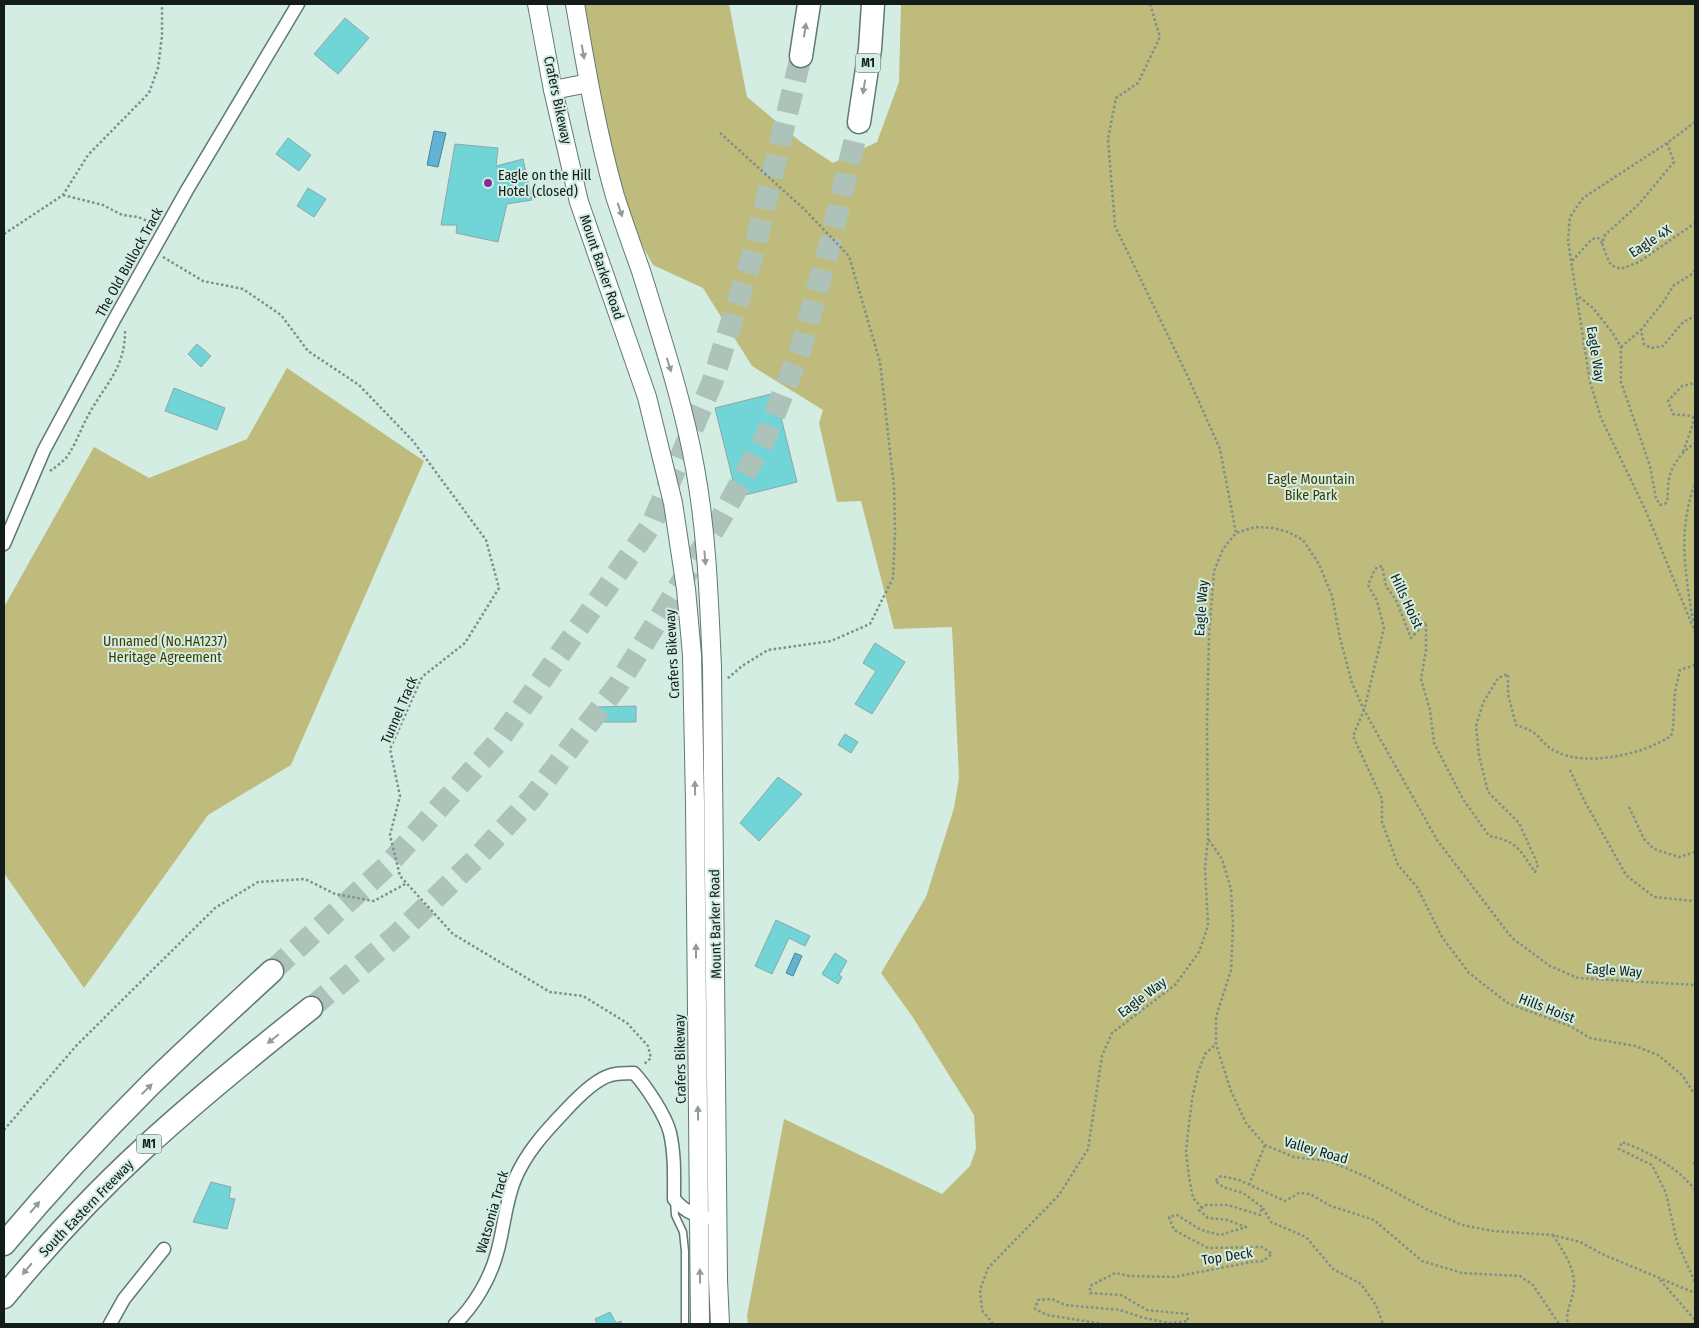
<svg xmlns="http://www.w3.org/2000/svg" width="1699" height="1328" font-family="'Fira Sans Condensed',sans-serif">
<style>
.green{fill:#bebb7d}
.water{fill:#62b2d4;stroke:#4a859c}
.building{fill:#71d4d7;stroke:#8ca8a9}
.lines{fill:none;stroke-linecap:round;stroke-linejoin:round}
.highway-tunnel{stroke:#adc3ba;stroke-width:22;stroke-dasharray:22 11;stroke-linecap:butt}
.lane-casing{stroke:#61796f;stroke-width:9}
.street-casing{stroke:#61796f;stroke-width:15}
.secondary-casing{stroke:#61796f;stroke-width:20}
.highway-casing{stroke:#61796f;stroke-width:25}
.path{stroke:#7d9088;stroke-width:2.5;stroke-dasharray:2.5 2.5;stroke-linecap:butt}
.lane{stroke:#fff;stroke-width:6}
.street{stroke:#fff;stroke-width:12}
.secondary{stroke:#fff;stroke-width:18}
.highway{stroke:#fff;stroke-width:22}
.oneway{fill:#959997}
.poi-dot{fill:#862d99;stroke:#d3ede2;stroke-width:2}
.labels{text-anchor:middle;stroke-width:4;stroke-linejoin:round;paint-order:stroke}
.shield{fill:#d3ede2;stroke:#4d5b55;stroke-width:1}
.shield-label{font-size:12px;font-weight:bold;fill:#131c18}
.street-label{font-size:14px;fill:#131c18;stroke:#d3ede2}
.poi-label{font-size:14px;fill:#131c18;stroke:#d3ede2;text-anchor:start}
.park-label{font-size:14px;fill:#3f3b00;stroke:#d3ede2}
</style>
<rect width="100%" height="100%" fill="#d3ede2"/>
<path class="green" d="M 575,4 L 729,4 L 747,97 L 801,142 L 833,163 L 877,142 L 899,82 L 901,4 L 1695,4 L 1695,1324 L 748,1324 L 747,1316 L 784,1119 L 942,1194 L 970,1166 L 976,1149 L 974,1115 L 912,1016 L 881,973 L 926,897 L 954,808 L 959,778 L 952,627 L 894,629 L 861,501 L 837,502 L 819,423 L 823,410 L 752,366 L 703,288 L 653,265 L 616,198 Z
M 287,368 L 424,461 L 291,765 L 208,815 L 84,988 L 4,873 L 4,607 L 94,447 L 149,478 L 247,439 Z"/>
<path class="water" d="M 434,131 L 446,133 L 438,167 L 427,165 Z
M 795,953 L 802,956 L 793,976 L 786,973 Z"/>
<path class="building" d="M 345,18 L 369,38 L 338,74 L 314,54 Z
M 288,138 L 311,155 L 299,171 L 276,154 Z
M 455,144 L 498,148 L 496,166 L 523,159 L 532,200 L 507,204 L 498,242 L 456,233 L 457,225 L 441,225 Z
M 308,188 L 326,199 L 314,217 L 297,206 Z
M 197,344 L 211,356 L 201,367 L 188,354 Z
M 174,388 L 225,408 L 217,430 L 165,411 Z
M 775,393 L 797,482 L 737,497 L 715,408 Z
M 875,643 L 905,662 L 872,714 L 855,704 L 876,671 L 863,663 Z
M 636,706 L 636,722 L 595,722 L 595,707 Z
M 845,734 L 858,742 L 851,753 L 838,745 Z
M 778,777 L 802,794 L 759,841 L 740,823 Z
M 776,920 L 810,936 L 805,946 L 789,938 L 772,974 L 755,966 Z
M 835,953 L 847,961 L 839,975 L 842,977 L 838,984 L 822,974 Z
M 211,1182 L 231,1187 L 229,1198 L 235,1199 L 227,1229 L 193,1222 Z
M 610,1312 L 616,1323 L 621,1321 L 622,1324 L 597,1324 L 595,1319 Z"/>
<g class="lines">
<path class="highway-tunnel" d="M 272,971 L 386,867 L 497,743 L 652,524 L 712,383 L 754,251 L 801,56
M 311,1008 L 399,933 L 476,859 L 532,798 L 618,685 L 721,518 L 766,436 L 801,348 L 829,247 L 859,122"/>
<defs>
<path id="lane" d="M 674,1200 L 675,1215 L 683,1232 L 685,1251 L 685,1324"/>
<path id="street" d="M 4,544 L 44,450 L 114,320 L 187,190 L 298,4
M 110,1324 L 124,1299 L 164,1249
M 455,1324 C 474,1306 490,1279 497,1253 C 504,1229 505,1203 515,1179 C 526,1153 544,1133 564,1112 C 575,1100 595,1079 611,1075 C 618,1073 627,1073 634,1073 C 646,1086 666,1116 670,1133 C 675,1155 674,1177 674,1199 C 688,1215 698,1217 718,1219"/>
<path id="secondary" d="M 537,4 L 553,90 L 579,202 L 647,397 L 673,503 L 686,589 L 692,655 L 695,802 L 700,1324
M 575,4 C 586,68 597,133 615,196 C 623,221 632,246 641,271 C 661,336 683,401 695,468 C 707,533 709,601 712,667 L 718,1280 L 720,1324
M 553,90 L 589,83"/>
<path id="highway" d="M 801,56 L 809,4
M 859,122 L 870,49 L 873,4
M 4,1244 C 50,1189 99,1136 150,1085 C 190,1046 231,1009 272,971
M 4,1297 C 47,1245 92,1196 142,1150 C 196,1100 253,1054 311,1008"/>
</defs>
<use href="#lane" class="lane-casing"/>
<use href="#street" class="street-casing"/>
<use href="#secondary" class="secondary-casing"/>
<use href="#highway" class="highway-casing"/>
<path class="path" d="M 1150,4 L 1160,37 L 1138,83 L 1116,98 L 1108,139 L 1115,226 L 1188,377 L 1220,449 L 1236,533
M 1695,122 L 1667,143 L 1583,198 L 1570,217 L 1568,241 L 1590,382 L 1601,418 L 1645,509 L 1695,632
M 720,133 L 805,210 L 849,256 L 880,362 L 894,487 L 895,533 L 893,578 L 870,624 L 831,641 L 768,650 L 742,666 L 727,679
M 1667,143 L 1674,162 L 1639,204 L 1605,235 L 1602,243 L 1607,257 L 1611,265 L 1621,269 L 1639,262 L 1695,223
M 63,195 L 103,205 L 122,215 L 138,217 L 152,223
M 4,234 L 63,195 L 88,155 L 149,93 L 158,68 L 162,36 L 162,4
M 163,257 L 203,281 L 243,289 L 281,315 L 308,351 L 359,385 L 413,441 L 486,540 L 499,588 L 465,643 L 422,677 L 390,749 L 400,796 L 390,835 L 400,876 L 453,934 L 550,992 L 583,996 L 627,1023 L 648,1046 L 651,1058 L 643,1065
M 1572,261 L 1592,239 L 1598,238 L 1602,243
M 1695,270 L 1692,274 L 1673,286 L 1664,301 L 1641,330 L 1644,344 L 1651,348 L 1663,346 L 1683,322 L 1695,316
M 1579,297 L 1593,308 L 1612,332 L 1621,347 L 1621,382 L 1650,466 L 1656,498 L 1660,505 L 1665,504 C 1669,499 1667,495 1668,489 C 1668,469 1679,454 1695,443
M 1621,347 L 1641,330
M 1683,452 L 1693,424 L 1693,417 C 1686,414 1680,416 1673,414 L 1668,401 L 1682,386 L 1695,383
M 50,471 C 57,466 66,460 70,452 C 77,441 82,426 89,414 C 106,383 126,367 125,329
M 1693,621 C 1687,583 1680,546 1688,508 C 1690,500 1691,492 1695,485
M 1695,665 L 1680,670 L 1675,692 L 1673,728 L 1671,736 C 1644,754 1588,767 1557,752 C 1548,748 1543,742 1537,735 C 1531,730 1523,727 1516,725 L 1508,694 L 1508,674 L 1498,678 L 1483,703 L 1476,726 L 1479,755 L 1488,792 L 1519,823 L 1538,865 L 1535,872 C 1519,849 1517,841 1489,836 L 1463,799 L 1434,743 L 1430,710 L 1421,679 L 1426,650 L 1426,622 L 1411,638 L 1396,600 L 1386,586 L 1382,566 L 1375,569 L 1368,585 L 1377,601 L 1384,628 L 1364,710 L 1353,736 L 1382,799 L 1382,822 L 1398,865 L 1417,887 L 1442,937 L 1469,973 L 1509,1004 L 1570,1026 L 1590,1038 L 1635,1046 L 1658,1055 L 1682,1075 L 1695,1095
M 1570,770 L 1584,800 L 1626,875 L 1654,897 L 1695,901
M 1629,807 L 1644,839 L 1654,849 L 1679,857 L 1695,852
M 1209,840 L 1222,859 L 1231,889 L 1233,925 L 1231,970 L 1216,1017 L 1216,1044 L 1231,1091 L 1246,1123 L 1265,1145 L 1294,1157 L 1329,1161 L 1367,1177 L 1426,1209 L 1462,1225 L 1493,1231 L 1553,1235 L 1580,1242 L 1602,1254 L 1695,1293
M 4,1130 L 76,1046 L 215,908 L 258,882 L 305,879 L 335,894 L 374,901 L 407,883
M 1695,1163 L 1694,1163 L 1695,1166
M 1249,1185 L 1265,1145
M 1695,1190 C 1679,1168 1647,1151 1622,1142 L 1619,1149 L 1652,1165 L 1666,1193 L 1677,1242 L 1695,1282
M 1202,1208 L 1193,1198 L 1189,1177 L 1186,1151 L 1192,1099 L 1198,1072 L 1205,1054 L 1216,1044
M 1263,1208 L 1271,1222 L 1306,1237 L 1333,1269 L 1361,1284 L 1376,1305 L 1383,1324
M 1553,1235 C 1564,1253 1578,1271 1573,1293 C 1571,1303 1565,1315 1568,1324
M 1660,1280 L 1695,1320
M 993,1324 L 982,1310 L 980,1290 L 988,1268 L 1059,1195 L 1088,1149 L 1102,1056 L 1112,1033 L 1175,985 L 1199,952 L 1208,926 L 1205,867 L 1208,839 L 1207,725 L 1209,635 L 1214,571 L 1223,549 L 1236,533 L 1255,527 L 1273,528 L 1288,532 L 1303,540 L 1319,564 L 1332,596 L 1340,638 L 1352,683 L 1364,710 L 1437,840 L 1512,938 L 1550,966 L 1578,978 L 1695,985
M 1104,1324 L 1047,1315 L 1035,1309 L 1038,1300 L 1052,1299 L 1065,1305 L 1120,1310 L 1144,1318 L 1170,1323 L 1188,1321 L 1187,1314 L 1147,1310 L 1121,1295 L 1090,1293 L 1090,1286 L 1115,1273 L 1130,1276 L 1174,1277 L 1251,1262 L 1263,1261 L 1272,1254 L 1262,1247 L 1208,1248 L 1174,1230 L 1169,1217 L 1177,1215 L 1201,1230 L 1220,1235 L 1246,1227 L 1227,1220 L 1208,1218 L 1199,1210 L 1205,1205 L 1228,1205 L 1260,1215 L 1262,1207 L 1243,1193 L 1223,1187 L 1215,1181 L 1221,1176 L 1239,1180 L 1285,1201 L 1299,1193 L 1310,1194 L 1331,1206 L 1374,1220 L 1422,1261 L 1462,1273 L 1520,1276 L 1533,1285 L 1559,1324"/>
<use href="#lane" class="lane"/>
<use href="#street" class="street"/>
<use href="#secondary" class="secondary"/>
<use href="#highway" class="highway"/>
</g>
<defs><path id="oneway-solid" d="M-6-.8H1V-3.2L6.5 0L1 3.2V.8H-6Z" transform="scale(1.25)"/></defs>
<g class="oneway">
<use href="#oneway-solid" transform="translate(805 30) rotate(-81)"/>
<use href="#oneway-solid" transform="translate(583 52) rotate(80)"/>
<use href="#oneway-solid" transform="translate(864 87) rotate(99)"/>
<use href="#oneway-solid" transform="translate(620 210) rotate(71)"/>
<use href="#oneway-solid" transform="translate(669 365) rotate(73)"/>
<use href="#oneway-solid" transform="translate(705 558) rotate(85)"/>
<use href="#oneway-solid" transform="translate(695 788) rotate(-91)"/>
<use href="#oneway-solid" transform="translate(696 951) rotate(-90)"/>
<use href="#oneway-solid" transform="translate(273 1039) rotate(141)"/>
<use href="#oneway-solid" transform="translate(147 1089) rotate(-45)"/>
<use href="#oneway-solid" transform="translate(698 1113) rotate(-91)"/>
<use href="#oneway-solid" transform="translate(35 1207) rotate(-50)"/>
<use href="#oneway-solid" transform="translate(27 1269) rotate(130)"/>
<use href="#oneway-solid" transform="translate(700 1276) rotate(-91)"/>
</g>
<circle class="poi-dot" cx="488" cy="183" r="5"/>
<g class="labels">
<g class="shield">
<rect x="855.5" y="53.5" width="25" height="19" rx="4"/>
<rect x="136.5" y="1134.5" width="25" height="19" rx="4"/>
</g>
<g class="shield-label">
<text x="868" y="67">M1</text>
<text x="149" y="1148">M1</text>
</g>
<g class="street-label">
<text transform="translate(558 100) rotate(78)" y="5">Crafers Bikeway</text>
<text transform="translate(1650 241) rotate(-33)" y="5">Eagle 4X</text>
<text transform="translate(129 262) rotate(-61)" y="5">The Old Bullock Track</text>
<text transform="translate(602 267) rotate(71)" y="5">Mount Barker Road</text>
<text transform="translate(1596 354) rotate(81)" y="5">Eagle Way</text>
<text transform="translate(1407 601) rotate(65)" y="5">Hills Hoist</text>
<text transform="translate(1201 608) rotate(-86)" y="5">Eagle Way</text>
<text transform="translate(672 654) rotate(-93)" y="5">Crafers Bikeway</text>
<text transform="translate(399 710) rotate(-67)" y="5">Tunnel Track</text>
<text transform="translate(715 924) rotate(-91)" y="5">Mount Barker Road</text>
<text transform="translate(1614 970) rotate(4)" y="5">Eagle Way</text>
<text transform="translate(1142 997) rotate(-37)" y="5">Eagle Way</text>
<text transform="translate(1547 1008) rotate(21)" y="5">Hills Hoist</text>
<text transform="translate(680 1059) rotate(-91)" y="5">Crafers Bikeway</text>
<text transform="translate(1316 1150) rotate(16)" y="5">Valley Road</text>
<text transform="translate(86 1208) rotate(-46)" y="5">South Eastern Freeway</text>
<text transform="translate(492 1212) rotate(-74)" y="5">Watsonia Track</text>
<text transform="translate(1227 1256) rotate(-9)" y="5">Top Deck</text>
</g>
<g class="poi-label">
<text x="498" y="180">Eagle on the Hill<tspan x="498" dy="16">Hotel (closed)</tspan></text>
</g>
<g class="park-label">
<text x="1311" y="484">Eagle Mountain<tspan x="1311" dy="16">Bike Park</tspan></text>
<text x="165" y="646">Unnamed (No.HA1237)<tspan x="165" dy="16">Heritage Agreement</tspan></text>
</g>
</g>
<rect width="1699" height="1328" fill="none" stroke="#131c18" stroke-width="10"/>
</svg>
